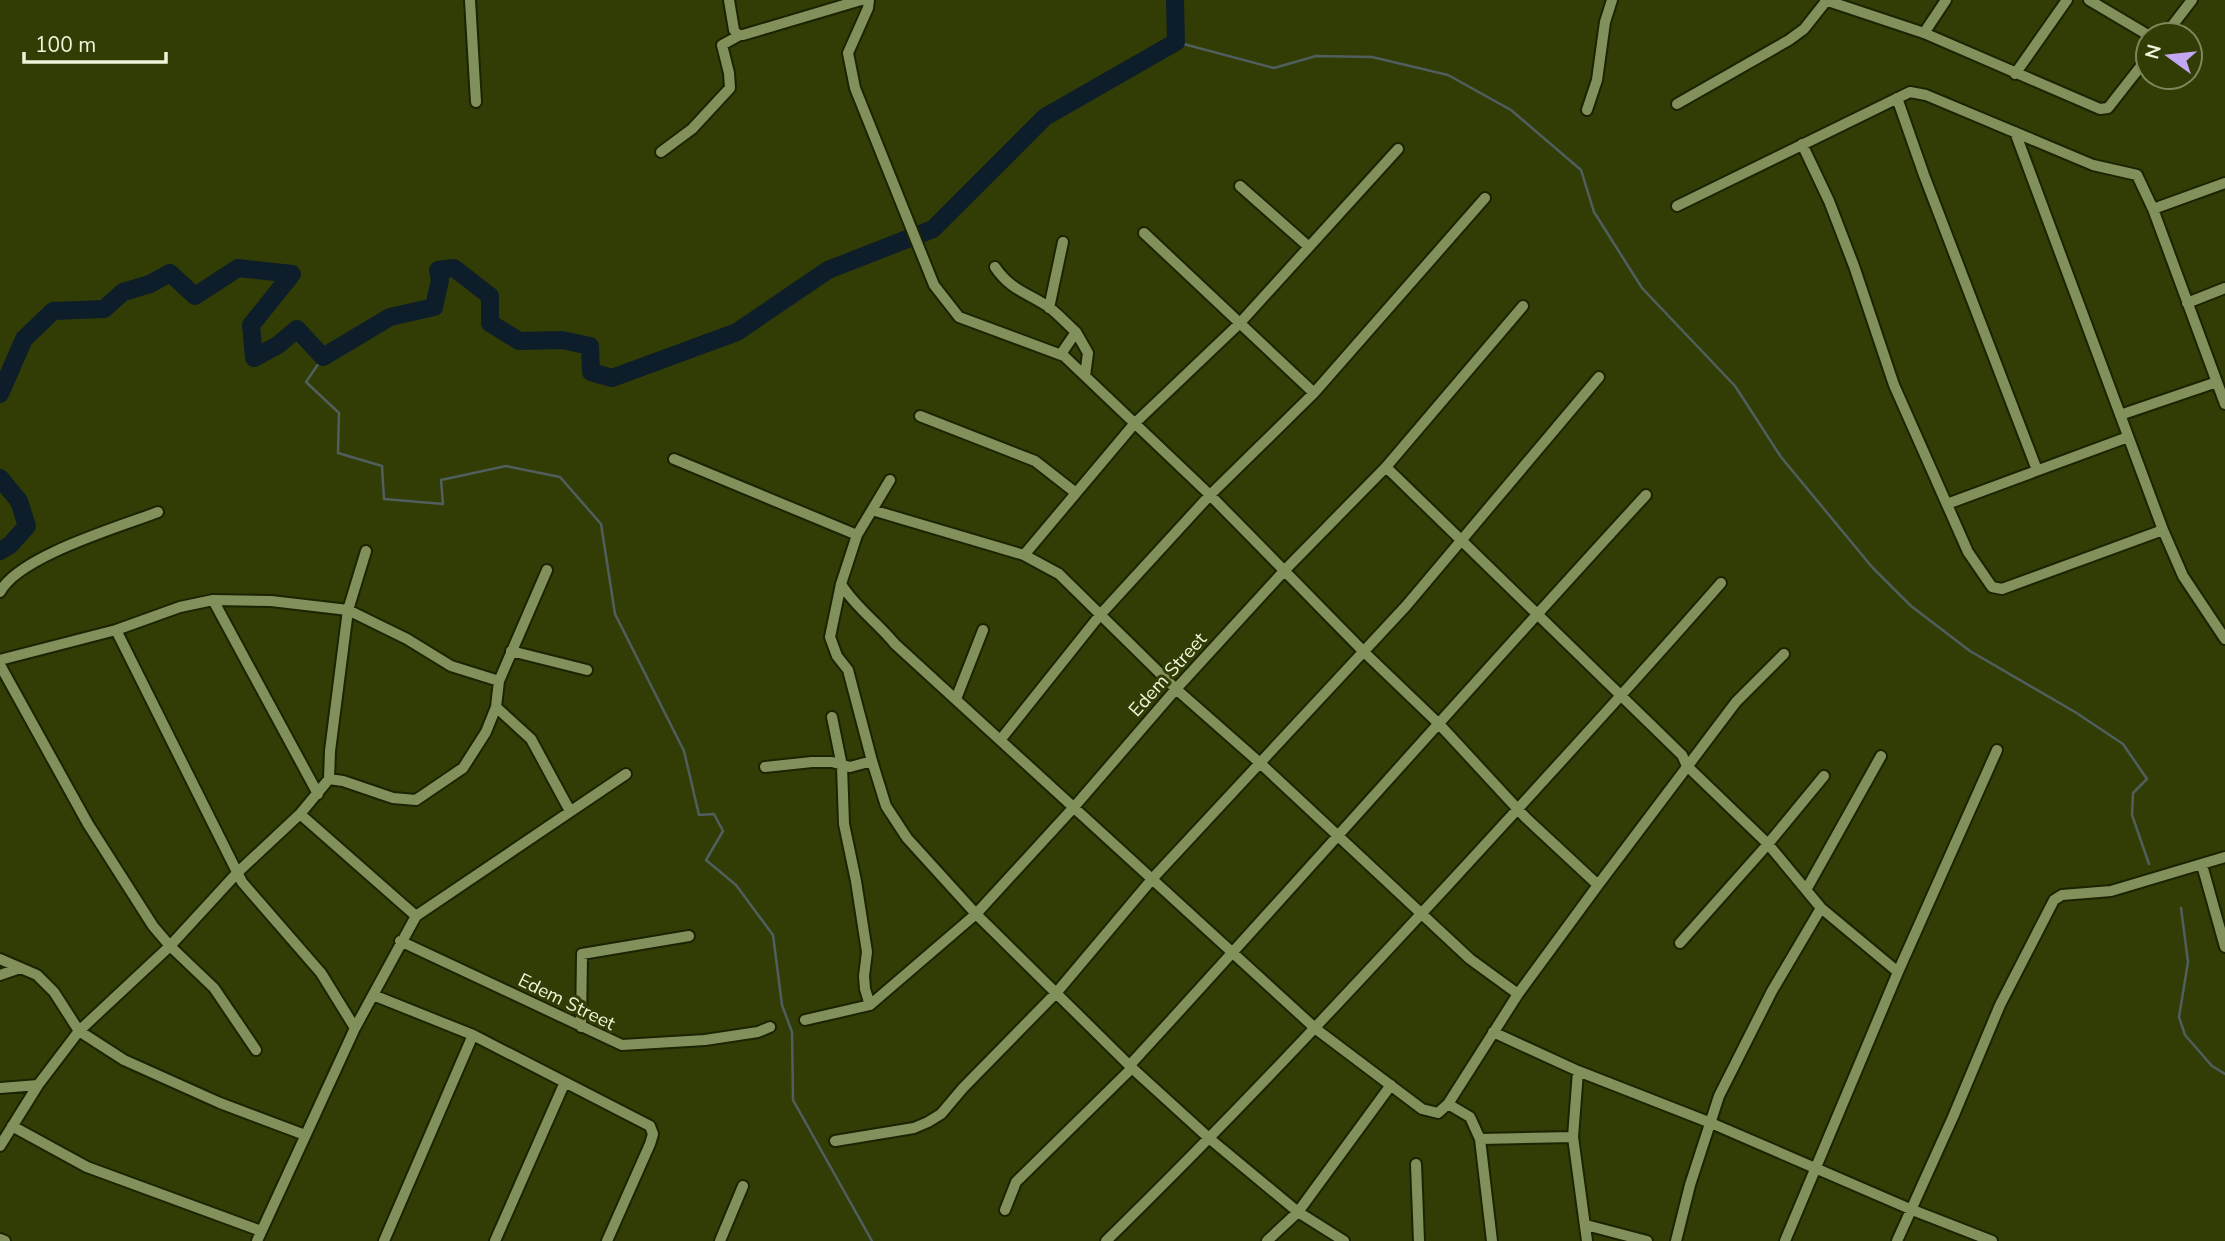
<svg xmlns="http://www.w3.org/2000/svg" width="2225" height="1241" font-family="'Nunito Sans',sans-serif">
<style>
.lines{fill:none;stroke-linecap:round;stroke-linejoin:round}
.stream{stroke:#505e5e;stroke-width:2.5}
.river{stroke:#0d1d29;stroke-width:18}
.street-casing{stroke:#1b2300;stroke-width:14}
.street{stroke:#82905b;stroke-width:10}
.labels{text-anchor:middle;stroke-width:6;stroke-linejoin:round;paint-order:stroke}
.street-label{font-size:19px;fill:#edf5d9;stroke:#323d06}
</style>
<rect width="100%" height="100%" fill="#323d06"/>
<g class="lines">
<path class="stream" d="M 1176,42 L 1274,68 L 1316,56 L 1372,57 L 1448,75 L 1511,110 L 1581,170 L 1594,212 L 1642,288 L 1735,386 L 1781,457 L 1872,567 L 1911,606 L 1970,651 L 2075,712 L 2123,744 L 2147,779 L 2133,793 L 2132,815 L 2149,864
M 323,357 L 306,382 L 339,413 L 338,453 L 382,466 L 384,499 L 443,504 L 441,480 L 506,466 L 560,477 L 601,524 L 615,614 L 684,751 L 699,815 L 714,814 L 723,831 L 706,860 L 736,885 L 773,935 L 782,1005 L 792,1032 L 793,1100 L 872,1241
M 2181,908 L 2188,962 L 2179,1017 L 2185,1035 L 2212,1066 L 2225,1074"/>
<path class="river" d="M 0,394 L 24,339 L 53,311 L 104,309 L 123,292 L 150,284 L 170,273 L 195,296 L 238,268 L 292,274 L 251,325 L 254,358 L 278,345 L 297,329 L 323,357 L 390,317 L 434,307 L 440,280 L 438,270 L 454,268 L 490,296 L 490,323 L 519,341 L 562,340 L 590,346 L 591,372 L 612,378 L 737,332 L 828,270 L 933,229 L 1045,117 L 1176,42 L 1175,0
M 0,478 L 19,501 L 27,526 L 10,545 L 0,551"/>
<defs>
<path id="street" d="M 470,0 L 476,102
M 729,0 L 734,30 L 738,35 L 743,35 L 861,0
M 869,0 L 868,8 L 848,53 L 855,88 L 934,285 L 959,317 L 1064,356 L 1210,495 L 1364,652 L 1439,724 L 1526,818 L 1598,885
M 1825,0 L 1924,33 L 2100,109 L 2108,108 L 2148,57
M 2089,0 L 2148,35
M 1924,33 L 1946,0
M 2165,35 L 2192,0
M 2015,74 L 2067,0
M 1897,98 L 1924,175 L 2037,470
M 1677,104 L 1789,40 L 1804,29 L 1827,0
M 1587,110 L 1597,80 L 1605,22 L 1612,0
M 2015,132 L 2163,530 L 2183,576 L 2225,639
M 1802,144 L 1829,201 L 1854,266 L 1894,385 L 1968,552 L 1992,587 L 2002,589 L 2163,530
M 661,152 L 692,129 L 730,88 L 729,73 L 722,45 L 740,35
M 1240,186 L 1309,247
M 1677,206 L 1910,92 L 1926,95 L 2093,165 L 2137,175 L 2153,209 L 2225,404
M 2153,209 L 2225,183
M 1144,233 L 1314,393
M 995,267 C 1011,291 1029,293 1050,308 C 1059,315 1067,324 1076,332 L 1061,354
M 2187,303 L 2225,288
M 1049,308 L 1063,242
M 1076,332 L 1088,353 L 1085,376
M 2120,415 L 2217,382
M 920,416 L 1035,461 L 1076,493
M 674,459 L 857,535
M 1386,467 L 1682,755 L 1687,766 L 1768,844 L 1821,908 L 1898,972
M 890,480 L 857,535 L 841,584 L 830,637 L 837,656 L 848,670 L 872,761 L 886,806 L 907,838 L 976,914 L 1132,1068 L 1210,1139 L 1298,1212 L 1344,1241
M 1947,504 L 2128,437
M 872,510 L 1024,555 L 1059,574 L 1176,689 L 1260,763 L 1470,959 L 1518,994
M 1024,555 L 1135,423 L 1239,324 L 1398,149
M 841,584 C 855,607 878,623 895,644 L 1316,1029 L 1422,1109 L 1438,1113 L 1448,1104 L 1518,994 L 1598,885 L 1736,702 L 1784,654
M 0,592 C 19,556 119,527 158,512
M 213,600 L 318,794
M 116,630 L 242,882 L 321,973 L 355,1028
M 511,651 L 587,670
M 0,660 L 116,630 L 180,607 L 213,600 L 271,601 L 348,610 L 407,639 L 451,666 L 499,681
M 0,665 L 88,824 L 153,926 L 170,946 L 214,988 L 256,1050
M 956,699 L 983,630
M 496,707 L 531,739 L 570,811
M 832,717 L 842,766 L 844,824 L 856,881 L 867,952 L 864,976 L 865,989 L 870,1005
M 1001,739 L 1100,615 L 1210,495 L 1314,393 L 1485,198
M 765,767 L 812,762 L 832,762 L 850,767 L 872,761
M 329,779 L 330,751 L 348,610 L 366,551
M 300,814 L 329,779 L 343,781 L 393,798 L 416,800 L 463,768 L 486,732 L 496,707 L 499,681 L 547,570
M 2202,865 L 2225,947
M 1806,890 L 1881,756
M 400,941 L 622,1045 L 705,1040 L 758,1032 L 770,1027
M 1680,943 L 1768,844 L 1824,776
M 0,959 L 37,975 L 54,992 L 79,1031 L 124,1060 L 220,1103 L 305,1135
M 0,975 L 20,968
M 373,995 L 473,1035 L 650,1126 L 653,1134 L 650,1144 L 607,1241
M 805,1020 L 870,1005 L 976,914 L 1075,806 L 1176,689 L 1284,571 L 1386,467 L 1523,306
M 581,1027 L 582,954 L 689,936
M 1493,1032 L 1578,1071 L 1711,1123 L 1910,1209 L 1992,1241
M 1129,1066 C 1303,877 1472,684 1646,495
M 1578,1071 L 1573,1137 L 1587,1241
M 0,1088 L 38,1085
M 1448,1104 L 1470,1117 L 1480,1139 L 1492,1241
M 12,1126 L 87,1167 L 261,1231
M 1480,1139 L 1573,1137
M 835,1141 L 914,1128 L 928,1122 L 941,1114 L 963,1088 L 1057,992 L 1153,878 L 1406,606 L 1599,377
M 0,1146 L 38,1085 L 79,1031 L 170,946 L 238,872 L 300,814 L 416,916
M 1416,1164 L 1419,1241
M 1005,1210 L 1016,1182 L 1132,1068
M 1586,1225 L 1647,1241
M 0,1239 L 5,1241
M 257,1241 L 355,1028 L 416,916 L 626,774
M 384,1241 L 473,1035
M 495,1241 L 565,1082
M 720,1241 L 743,1186
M 1106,1241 C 1225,1125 1335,1007 1447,886 C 1539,786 1631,686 1721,583
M 1267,1241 L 1298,1212 L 1391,1085
M 1676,1241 L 1690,1185 L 1719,1096 L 1772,991 L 1821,908
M 1785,1241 L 1898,972 L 1997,750
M 1897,1241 L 1953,1117 L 2000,1005 L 2054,900 L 2062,895 L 2111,891 L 2225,857"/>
</defs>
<use href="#street" class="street-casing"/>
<use href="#street" class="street"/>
</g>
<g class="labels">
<g class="street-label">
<text transform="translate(1167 674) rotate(-48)" y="7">Edem Street</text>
<text transform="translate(567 1001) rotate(26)" y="7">Edem Street</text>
</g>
</g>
<g transform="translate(2169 56) rotate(285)"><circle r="33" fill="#323d06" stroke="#7d875a" stroke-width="2"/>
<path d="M0-5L12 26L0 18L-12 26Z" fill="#c3a7f2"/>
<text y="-10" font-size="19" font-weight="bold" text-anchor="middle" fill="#edf5d9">N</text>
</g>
<path d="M24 52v10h142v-10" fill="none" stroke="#edf5d9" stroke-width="3.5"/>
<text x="35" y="52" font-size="21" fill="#edf5d9" stroke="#323d06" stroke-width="5" paint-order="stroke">100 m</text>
</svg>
